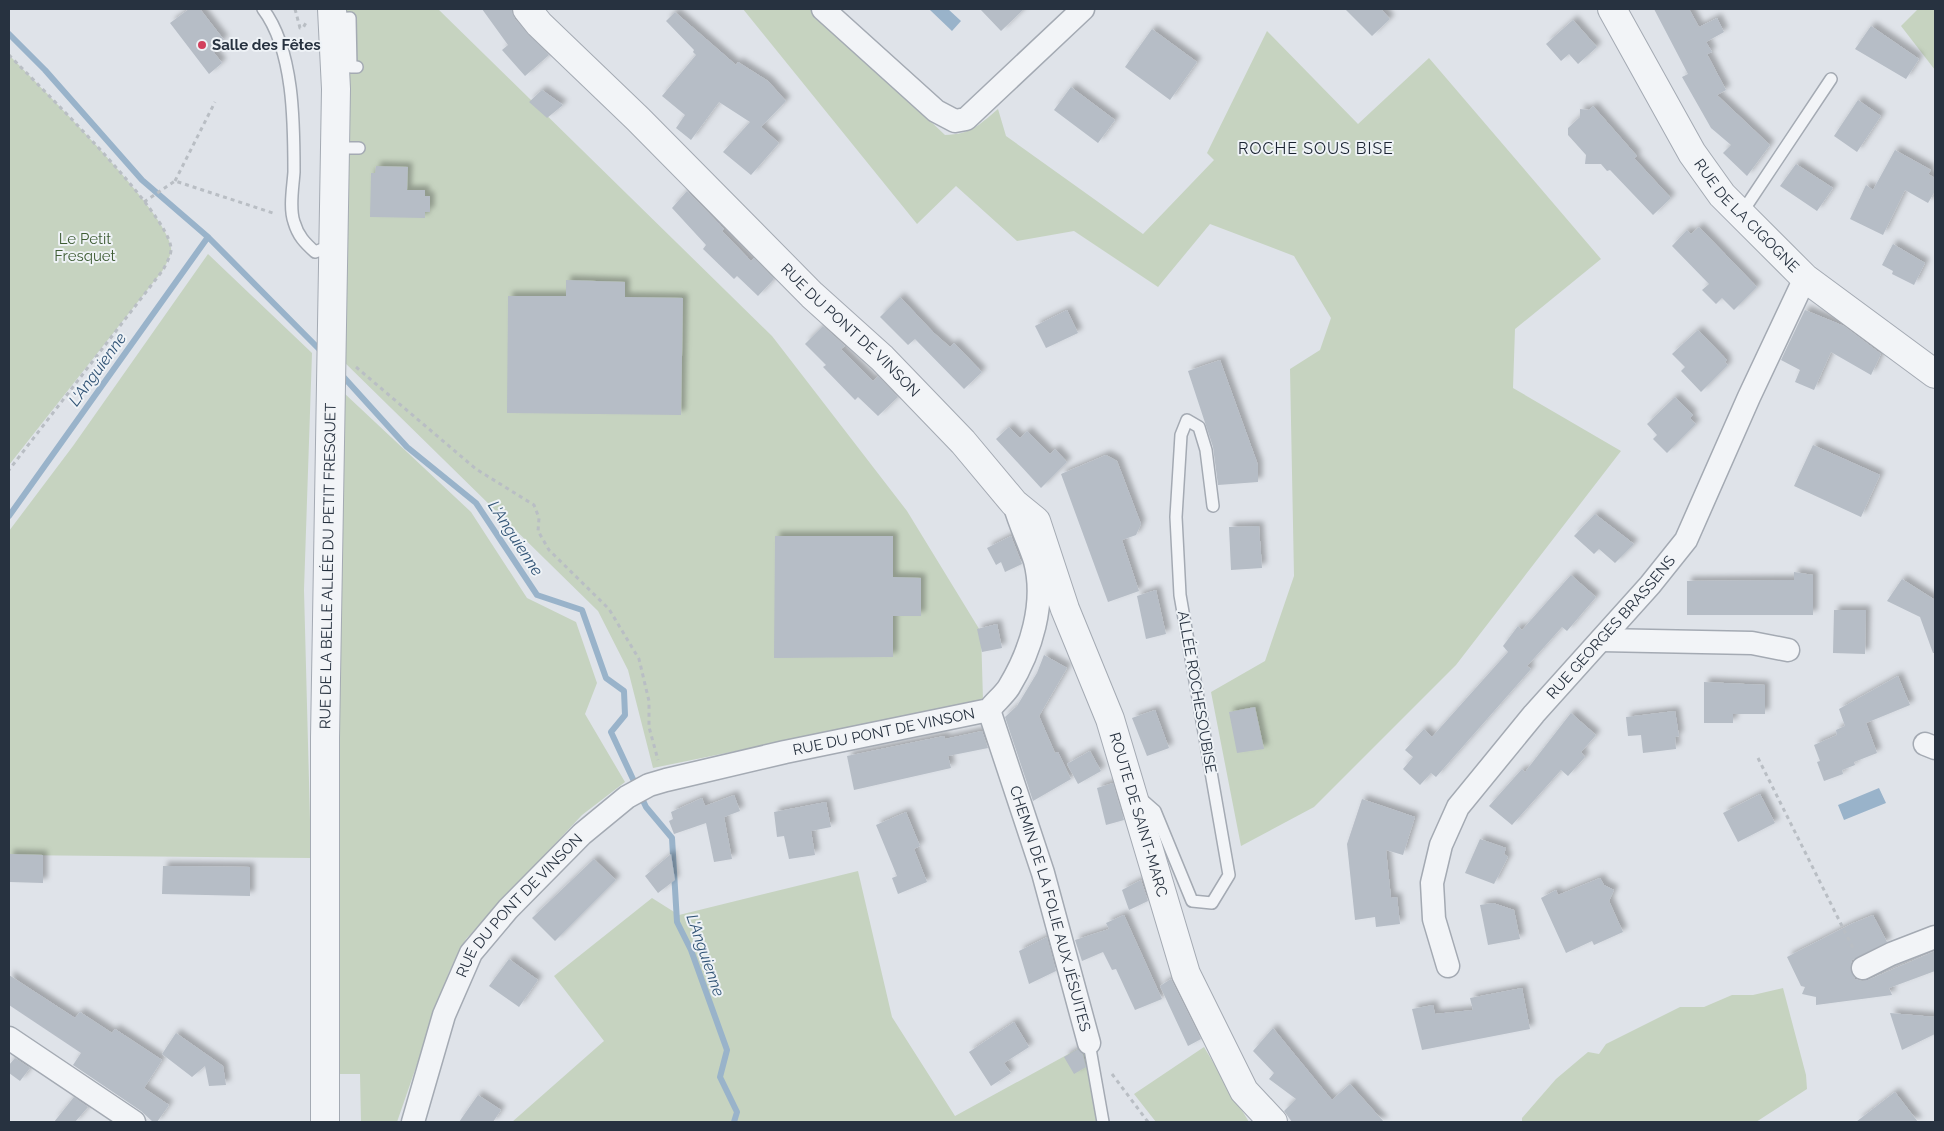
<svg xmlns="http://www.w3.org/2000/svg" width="1944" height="1131" font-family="Raleway,sans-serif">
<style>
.green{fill:#c6d3c0}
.water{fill:#99b3ca}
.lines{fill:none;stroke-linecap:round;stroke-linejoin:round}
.stream{stroke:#99b3ca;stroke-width:6}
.building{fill:#b6bdc6;filter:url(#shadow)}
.service-casing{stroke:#a4aab3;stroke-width:14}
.minor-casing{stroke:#a4aab3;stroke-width:25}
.tertiary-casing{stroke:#a4aab3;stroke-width:30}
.path{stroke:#b9bec4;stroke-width:3;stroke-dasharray:4 4;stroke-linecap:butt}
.service{stroke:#f2f4f7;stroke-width:11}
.minor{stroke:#f2f4f7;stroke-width:22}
.tertiary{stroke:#f2f4f7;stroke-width:28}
.poi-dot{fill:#d2405d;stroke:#eef2f6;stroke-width:2}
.labels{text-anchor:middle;stroke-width:4;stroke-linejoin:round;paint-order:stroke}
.poi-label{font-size:15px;font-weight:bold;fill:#273240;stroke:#eef2f6;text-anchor:start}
.street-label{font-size:15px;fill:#273240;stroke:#eef2f6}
.park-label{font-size:15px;fill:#3e5c34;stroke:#eef2f6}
.neighbourhood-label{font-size:16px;letter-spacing:1px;fill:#1a2331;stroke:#eef2f6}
.water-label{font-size:16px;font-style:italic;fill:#305375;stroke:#eef2f6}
</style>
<defs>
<filter id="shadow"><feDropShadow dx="4.5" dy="-4.5" stdDeviation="2.5" flood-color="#0004"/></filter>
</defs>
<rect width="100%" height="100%" fill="#dfe3e9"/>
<path class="green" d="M 344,9 L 438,9 L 772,336 L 907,511 L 981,632 L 983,700 L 653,768 L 628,670 L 598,611 L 339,357 L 349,202 Z
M 743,9 L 812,9 L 945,135 C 971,134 978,126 998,109 L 1006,136 L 1143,234 L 1214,160 L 1207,153 L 1267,31 L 1358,124 L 1429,58 L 1601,259 L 1515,329 L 1513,388 L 1621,451 L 1456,665 L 1314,807 L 1241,846 L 1211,692 L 1265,661 L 1294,576 L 1290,369 L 1320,350 L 1331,318 L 1294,256 L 1210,224 L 1158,287 L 1074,231 L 1017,241 L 956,186 L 917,224 Z
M 1918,9 L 1935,9 L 1935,70 L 1901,26 Z
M 9,55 C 40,87 168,212 171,248 C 172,254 166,264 163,270 L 9,465 Z
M 208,254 L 312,353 L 304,590 L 311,858 L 9,855 L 9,531 L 73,446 Z
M 344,393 L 471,512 L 527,598 L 576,622 L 597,683 L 585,714 L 625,782 L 582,815 L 466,939 L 449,972 L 397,1122 L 361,1122 L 360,1074 L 337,1074 L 337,858 Z
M 858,871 L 892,1017 L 955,1116 L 1083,1046 L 1098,1122 L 512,1122 L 604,1041 L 554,976 L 652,898 L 679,915 Z
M 1783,988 L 1806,1075 L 1807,1089 L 1756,1122 L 1522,1122 L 1522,1118 L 1556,1079 L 1588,1052 L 1599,1054 L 1606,1044 L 1680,1007 L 1704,1007 L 1732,995 L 1753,995 Z
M 1204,1047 L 1249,1122 L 1156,1122 L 1134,1094 Z"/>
<path class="water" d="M 931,9 L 948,9 L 961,21 L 952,31 L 930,10 Z
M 1879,788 L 1886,803 L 1844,820 L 1838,805 Z"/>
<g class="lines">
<path class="stream" d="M 9,34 L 45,70 L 142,180 L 208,237 L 323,353
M 339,372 L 407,447 L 476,503 L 537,595 L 582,610 L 606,678 L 624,691 L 625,715 L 611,732 L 646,807 L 672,838 L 677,922 L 691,950 L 727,1050 L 720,1077 L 737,1112 L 734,1122
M 9,516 L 208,237"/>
</g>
<path class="building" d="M 189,9 L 200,9 L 224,40 L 212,50 L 222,63 L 209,74 L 170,23 Z
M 482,9 L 512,9 L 515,19 L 549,55 L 525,76 L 502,50 L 508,45 Z
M 980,9 L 1024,9 L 1001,31 Z
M 1345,9 L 1381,9 L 1390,19 L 1372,36 Z
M 1654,9 L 1689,9 L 1699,27 L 1717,18 L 1724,32 L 1706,42 L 1712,52 L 1707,54 L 1726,90 L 1717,95 L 1770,145 L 1747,176 L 1723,153 L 1731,145 L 1711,128 L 1682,77 L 1688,74 Z
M 675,12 L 736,65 L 738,62 L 768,81 L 786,101 L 761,127 L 779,143 L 751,175 L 723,152 L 750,122 L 719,102 L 691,140 L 676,128 L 685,115 L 662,96 L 696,55 L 693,52 L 694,50 L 666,21 Z
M 1573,20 L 1597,47 L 1578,64 L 1569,54 L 1561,61 L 1546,44 Z
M 1871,26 L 1919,59 L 1906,79 L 1855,49 Z
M 1152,29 L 1197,62 L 1170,100 L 1125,67 Z
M 1071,87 L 1115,120 L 1098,143 L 1054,110 Z
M 542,90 L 563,105 L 547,118 L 529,102 Z
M 1858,100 L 1881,116 L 1857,152 L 1834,136 Z
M 1593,106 L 1637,156 L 1634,158 L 1671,198 L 1653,215 L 1610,170 L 1607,171 L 1601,164 L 1585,164 L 1586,155 L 1568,135 L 1568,128 L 1580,117 L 1580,109 L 1589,110 Z
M 1895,150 L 1931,170 L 1928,174 L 1935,178 L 1935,191 L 1928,203 L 1905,190 L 1883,235 L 1850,219 L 1866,185 L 1873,190 Z
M 1796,164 L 1833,188 L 1817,211 L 1780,186 Z
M 376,166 L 408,167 L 407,190 L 425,190 L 425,196 L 430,196 L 430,212 L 425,212 L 425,218 L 370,217 L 371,173 L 375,173 Z
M 687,191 L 724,229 L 722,231 L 751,261 L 754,258 L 774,279 L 758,296 L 737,276 L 734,279 L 703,249 L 706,245 L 672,208 Z
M 1699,227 L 1757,287 L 1734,310 L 1722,298 L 1716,304 L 1702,290 L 1709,284 L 1672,246 L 1687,230 L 1691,234 Z
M 1893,244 L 1925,263 L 1914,285 L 1892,274 L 1893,271 L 1882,265 Z
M 566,280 L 625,282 L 625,297 L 683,298 L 681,415 L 507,413 L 508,296 L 566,296 Z
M 900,297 L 934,333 L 950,347 L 954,343 L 982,372 L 964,389 L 915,339 L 908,345 L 880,317 Z
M 1067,310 L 1078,333 L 1046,348 L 1035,326 Z
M 1805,310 L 1844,326 L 1881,354 L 1871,375 L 1831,352 L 1814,390 L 1795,382 L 1800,370 L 1781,360 Z
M 823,326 L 845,346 L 841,349 L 873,381 L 878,376 L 898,397 L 878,416 L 858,397 L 855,400 L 823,367 L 826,365 L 805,344 Z
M 1698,330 L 1727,360 L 1725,362 L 1728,365 L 1701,392 L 1681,371 L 1685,367 L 1672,354 Z
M 1220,360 L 1258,465 L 1258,482 L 1218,485 L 1213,447 L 1188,371 Z
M 1675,397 L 1693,415 L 1690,418 L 1696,424 L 1667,453 L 1653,439 L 1657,435 L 1647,424 Z
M 1009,427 L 1020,438 L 1027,431 L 1050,454 L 1055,449 L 1067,462 L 1041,488 L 996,439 Z
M 1813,445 L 1880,475 L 1861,517 L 1794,486 Z
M 1106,455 L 1117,461 L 1141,524 L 1136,535 L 1122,540 L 1139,591 L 1108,602 L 1061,474 Z
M 1595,514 L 1634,544 L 1615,563 L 1599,549 L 1594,554 L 1574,536 Z
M 1259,526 L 1262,568 L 1231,570 L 1229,527 Z
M 775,536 L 893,536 L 893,577 L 921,578 L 921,616 L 893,616 L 893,657 L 774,658 Z
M 1011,536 L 1022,564 L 1005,572 L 1001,562 L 996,565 L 987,548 Z
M 1794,572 L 1813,575 L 1813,615 L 1687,615 L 1687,581 L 1794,580 Z
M 1571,575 L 1596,597 L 1567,631 L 1562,627 L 1527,666 L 1531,669 L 1436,777 L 1431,773 L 1420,785 L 1403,769 L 1413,757 L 1405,750 L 1424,729 L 1432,737 L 1508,652 L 1503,646 L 1518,626 L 1522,630 Z
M 1902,579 L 1935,600 L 1935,653 L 1933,653 L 1920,617 L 1887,601 Z
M 1156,590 L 1166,634 L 1146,639 L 1137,596 Z
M 1834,610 L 1866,610 L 1865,654 L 1833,653 Z
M 997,624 L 1002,648 L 982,652 L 977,629 Z
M 1044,655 L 1067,668 L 1039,716 L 1055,753 L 1058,752 L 1071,779 L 1033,801 L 1005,717 L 1017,706 L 1037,673 Z
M 1898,676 L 1910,705 L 1866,723 L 1877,753 L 1854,762 L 1855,765 L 1842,770 L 1843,774 L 1824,781 L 1817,762 L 1820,761 L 1814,745 L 1837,735 L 1836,730 L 1845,726 L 1839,709 Z
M 1704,682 L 1765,685 L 1765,714 L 1733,714 L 1733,723 L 1704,723 Z
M 1255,707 L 1264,749 L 1237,753 L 1229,712 Z
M 1155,710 L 1169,748 L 1147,756 L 1132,718 Z
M 1675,711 L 1679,736 L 1675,737 L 1676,749 L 1643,753 L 1641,735 L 1628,736 L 1626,717 Z
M 1571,713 L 1596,735 L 1581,752 L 1585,757 L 1568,776 L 1561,770 L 1512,825 L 1489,806 L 1522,769 L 1525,772 Z
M 982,731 L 988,748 L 948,756 L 951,768 L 854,790 L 847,756 L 944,736 L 945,739 Z
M 1090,751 L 1101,771 L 1078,784 L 1067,764 Z
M 1113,783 L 1124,820 L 1106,825 L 1097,788 Z
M 1760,794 L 1775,823 L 1738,842 L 1723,813 Z
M 734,795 L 740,811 L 724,817 L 732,859 L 714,862 L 706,823 L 674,834 L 669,821 L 673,819 L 671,812 L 702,798 L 705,806 Z
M 1362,799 L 1415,817 L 1403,855 L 1386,850 L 1391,898 L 1397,897 L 1400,924 L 1376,927 L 1375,917 L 1355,920 L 1347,844 Z
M 826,802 L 831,827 L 811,831 L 815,855 L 789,859 L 784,836 L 777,837 L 774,812 Z
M 906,812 L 920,846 L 914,849 L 927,882 L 898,894 L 892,878 L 897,876 L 876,825 Z
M 1480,839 L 1506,848 L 1504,854 L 1508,857 L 1494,884 L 1465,873 Z
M 9,854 L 43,855 L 43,883 L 9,882 Z
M 671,854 L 675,880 L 658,893 L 645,876 Z
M 594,859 L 616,880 L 555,941 L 532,918 Z
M 163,866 L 250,867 L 250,896 L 162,894 Z
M 1600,878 L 1604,885 L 1614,890 L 1609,901 L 1623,932 L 1594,945 L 1592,941 L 1566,953 L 1541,898 L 1556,890 L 1558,895 Z
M 1141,880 L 1148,901 L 1129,910 L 1122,890 Z
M 1493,903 L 1514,910 L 1520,939 L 1488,945 L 1480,905 Z
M 1124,915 L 1162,999 L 1135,1010 L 1116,969 L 1112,970 L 1103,952 L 1082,961 L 1075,940 L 1109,929 L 1106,923 Z
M 1873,915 L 1887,942 L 1852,960 L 1850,968 L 1855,979 L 1862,981 L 1868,980 L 1935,951 L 1935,971 L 1889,988 L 1892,995 L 1816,1005 L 1816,997 L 1802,994 L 1805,987 L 1801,986 L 1787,957 L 1851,924 Z
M 1047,937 L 1056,971 L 1029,984 L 1019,951 Z
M 509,959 L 538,980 L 519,1007 L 489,986 Z
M 9,975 L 75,1018 L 80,1012 L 112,1033 L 115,1029 L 162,1060 L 144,1088 L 169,1105 L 157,1122 L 153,1122 L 141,1111 L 73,1065 L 81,1053 L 9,1005 Z
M 1171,979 L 1201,1039 L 1188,1046 L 1160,986 Z
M 1522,988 L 1530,1029 L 1422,1050 L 1412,1009 L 1433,1005 L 1435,1014 L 1473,1010 L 1470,998 Z
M 1890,1013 L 1935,1017 L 1935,1034 L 1902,1050 Z
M 1014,1022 L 1029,1047 L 1004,1063 L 1011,1073 L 991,1086 L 969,1052 Z
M 1273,1028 L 1332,1100 L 1350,1084 L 1384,1122 L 1292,1122 L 1284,1111 L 1296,1099 L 1269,1079 L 1274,1073 L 1253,1051 Z
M 176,1033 L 223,1066 L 226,1085 L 209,1086 L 205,1066 L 192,1077 L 162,1054 Z
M 1078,1049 L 1083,1054 L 1086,1067 L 1074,1074 L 1064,1057 Z
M 15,1058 L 30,1068 L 20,1081 L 9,1073 L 9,1065 Z
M 1895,1092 L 1918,1122 L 1856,1122 Z
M 478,1095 L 501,1110 L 493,1122 L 459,1122 Z
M 74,1097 L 88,1107 L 75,1122 L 54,1122 Z"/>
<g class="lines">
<defs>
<path id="service" d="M 263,9 C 294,50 294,123 294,172 C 293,187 289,208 294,222 C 298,236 305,243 315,252 L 333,245
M 332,19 L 350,18 L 351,67 L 357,67
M 335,148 L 359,148
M 1741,214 L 1831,79
M 1139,797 L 1155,811 L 1192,901 L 1212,903 L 1229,875 L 1180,595 L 1176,517 L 1181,435 L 1187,420 L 1199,427 L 1206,450 L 1213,506
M 1089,1043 L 1103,1122"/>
<g id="minor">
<path d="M 823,9 L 936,111 L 955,121 L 966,119 L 1083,9"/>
<path d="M 1601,640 L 1752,643 L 1788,650"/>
<path id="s1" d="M 989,710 L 1043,873 L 1089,1043"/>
<path d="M 1925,744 L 1935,748"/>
<path id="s2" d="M 1448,966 L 1434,919 L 1432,883 L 1441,845 L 1458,807 L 1534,714 L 1650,585 L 1686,540 L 1749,397 L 1805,278"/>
<path d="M 1863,968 L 1891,954 L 1935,937"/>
<path d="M 9,1038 L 134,1122"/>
<path id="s3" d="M 413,1122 L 444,1015 L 471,953 L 508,909 L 582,834 L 627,797 L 649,785 L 666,780 L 785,752 L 989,710 C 995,702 1004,695 1009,687 C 1031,651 1046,603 1035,561 C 1029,542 1019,523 1014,503"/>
</g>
<g id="tertiary">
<path id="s4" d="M 527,9 L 539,24 L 638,119 L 812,295 L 882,358 L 963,442 L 1014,503 L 1036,521 L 1065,609 L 1110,719 L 1186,974 L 1244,1091 L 1273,1122"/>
<path id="s5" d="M 1612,9 L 1692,153 L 1722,195 L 1805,278 L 1935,374"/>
<path id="s6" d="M 325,1122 L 325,738 L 336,89 L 332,9"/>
</g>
</defs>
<use href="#service" class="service-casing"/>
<use href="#minor" class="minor-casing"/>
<use href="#tertiary" class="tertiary-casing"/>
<path class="path" d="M 295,9 L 300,28 L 303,28 L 307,21
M 9,55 C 40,87 168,212 171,248 C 172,254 166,264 163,270 L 9,470
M 175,181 L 215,102
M 144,202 L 175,181 L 276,214
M 356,367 L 476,469 L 534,505 L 539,518 L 538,531 L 549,550 L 609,609 L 639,659 L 649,701 L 649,727 L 658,760
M 1758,758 L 1854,950
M 1112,1074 L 1148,1122"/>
<use href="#service" class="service"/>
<use href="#minor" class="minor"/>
<use href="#tertiary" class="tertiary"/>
</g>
<circle class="poi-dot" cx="202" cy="45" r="5"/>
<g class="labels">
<g class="poi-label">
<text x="212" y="50">Salle des Fêtes</text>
</g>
<g class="street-label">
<text dy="5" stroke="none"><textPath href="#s5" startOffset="248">RUE DE LA CIGOGNE</textPath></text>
<text dy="5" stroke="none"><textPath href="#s4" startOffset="456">RUE DU PONT DE VINSON</textPath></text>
<text dy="5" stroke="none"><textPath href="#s6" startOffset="556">RUE DE LA BELLE ALLÉE DU PETIT FRESQUET</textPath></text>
<text dy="5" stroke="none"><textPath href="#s2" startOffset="402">RUE GEORGES BRASSENS</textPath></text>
<text transform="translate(1197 692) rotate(80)" y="5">ALLÉE ROCHESOUBISE</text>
<text dy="5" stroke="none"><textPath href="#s3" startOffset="666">RUE DU PONT DE VINSON</textPath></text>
<text dy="5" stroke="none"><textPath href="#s4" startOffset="1034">ROUTE DE SAINT-MARC</textPath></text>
<text dy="5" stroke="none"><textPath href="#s3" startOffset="246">RUE DU PONT DE VINSON</textPath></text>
<text dy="5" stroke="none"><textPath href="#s1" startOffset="208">CHEMIN DE LA FOLIE AUX JÉSUITES</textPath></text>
</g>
<g class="park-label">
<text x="85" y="244">Le Petit<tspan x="85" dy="17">Fresquet</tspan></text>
</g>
<g class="neighbourhood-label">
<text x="1316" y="154">ROCHE SOUS BISE</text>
</g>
<g class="water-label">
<text transform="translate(97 369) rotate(-54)" y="6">L'Anguienne</text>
<text transform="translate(516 538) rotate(57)" y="6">L'Anguienne</text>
<text transform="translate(706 955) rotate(71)" y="6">L'Anguienne</text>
</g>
</g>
<rect width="1944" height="1131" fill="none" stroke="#273240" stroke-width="20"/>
</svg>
